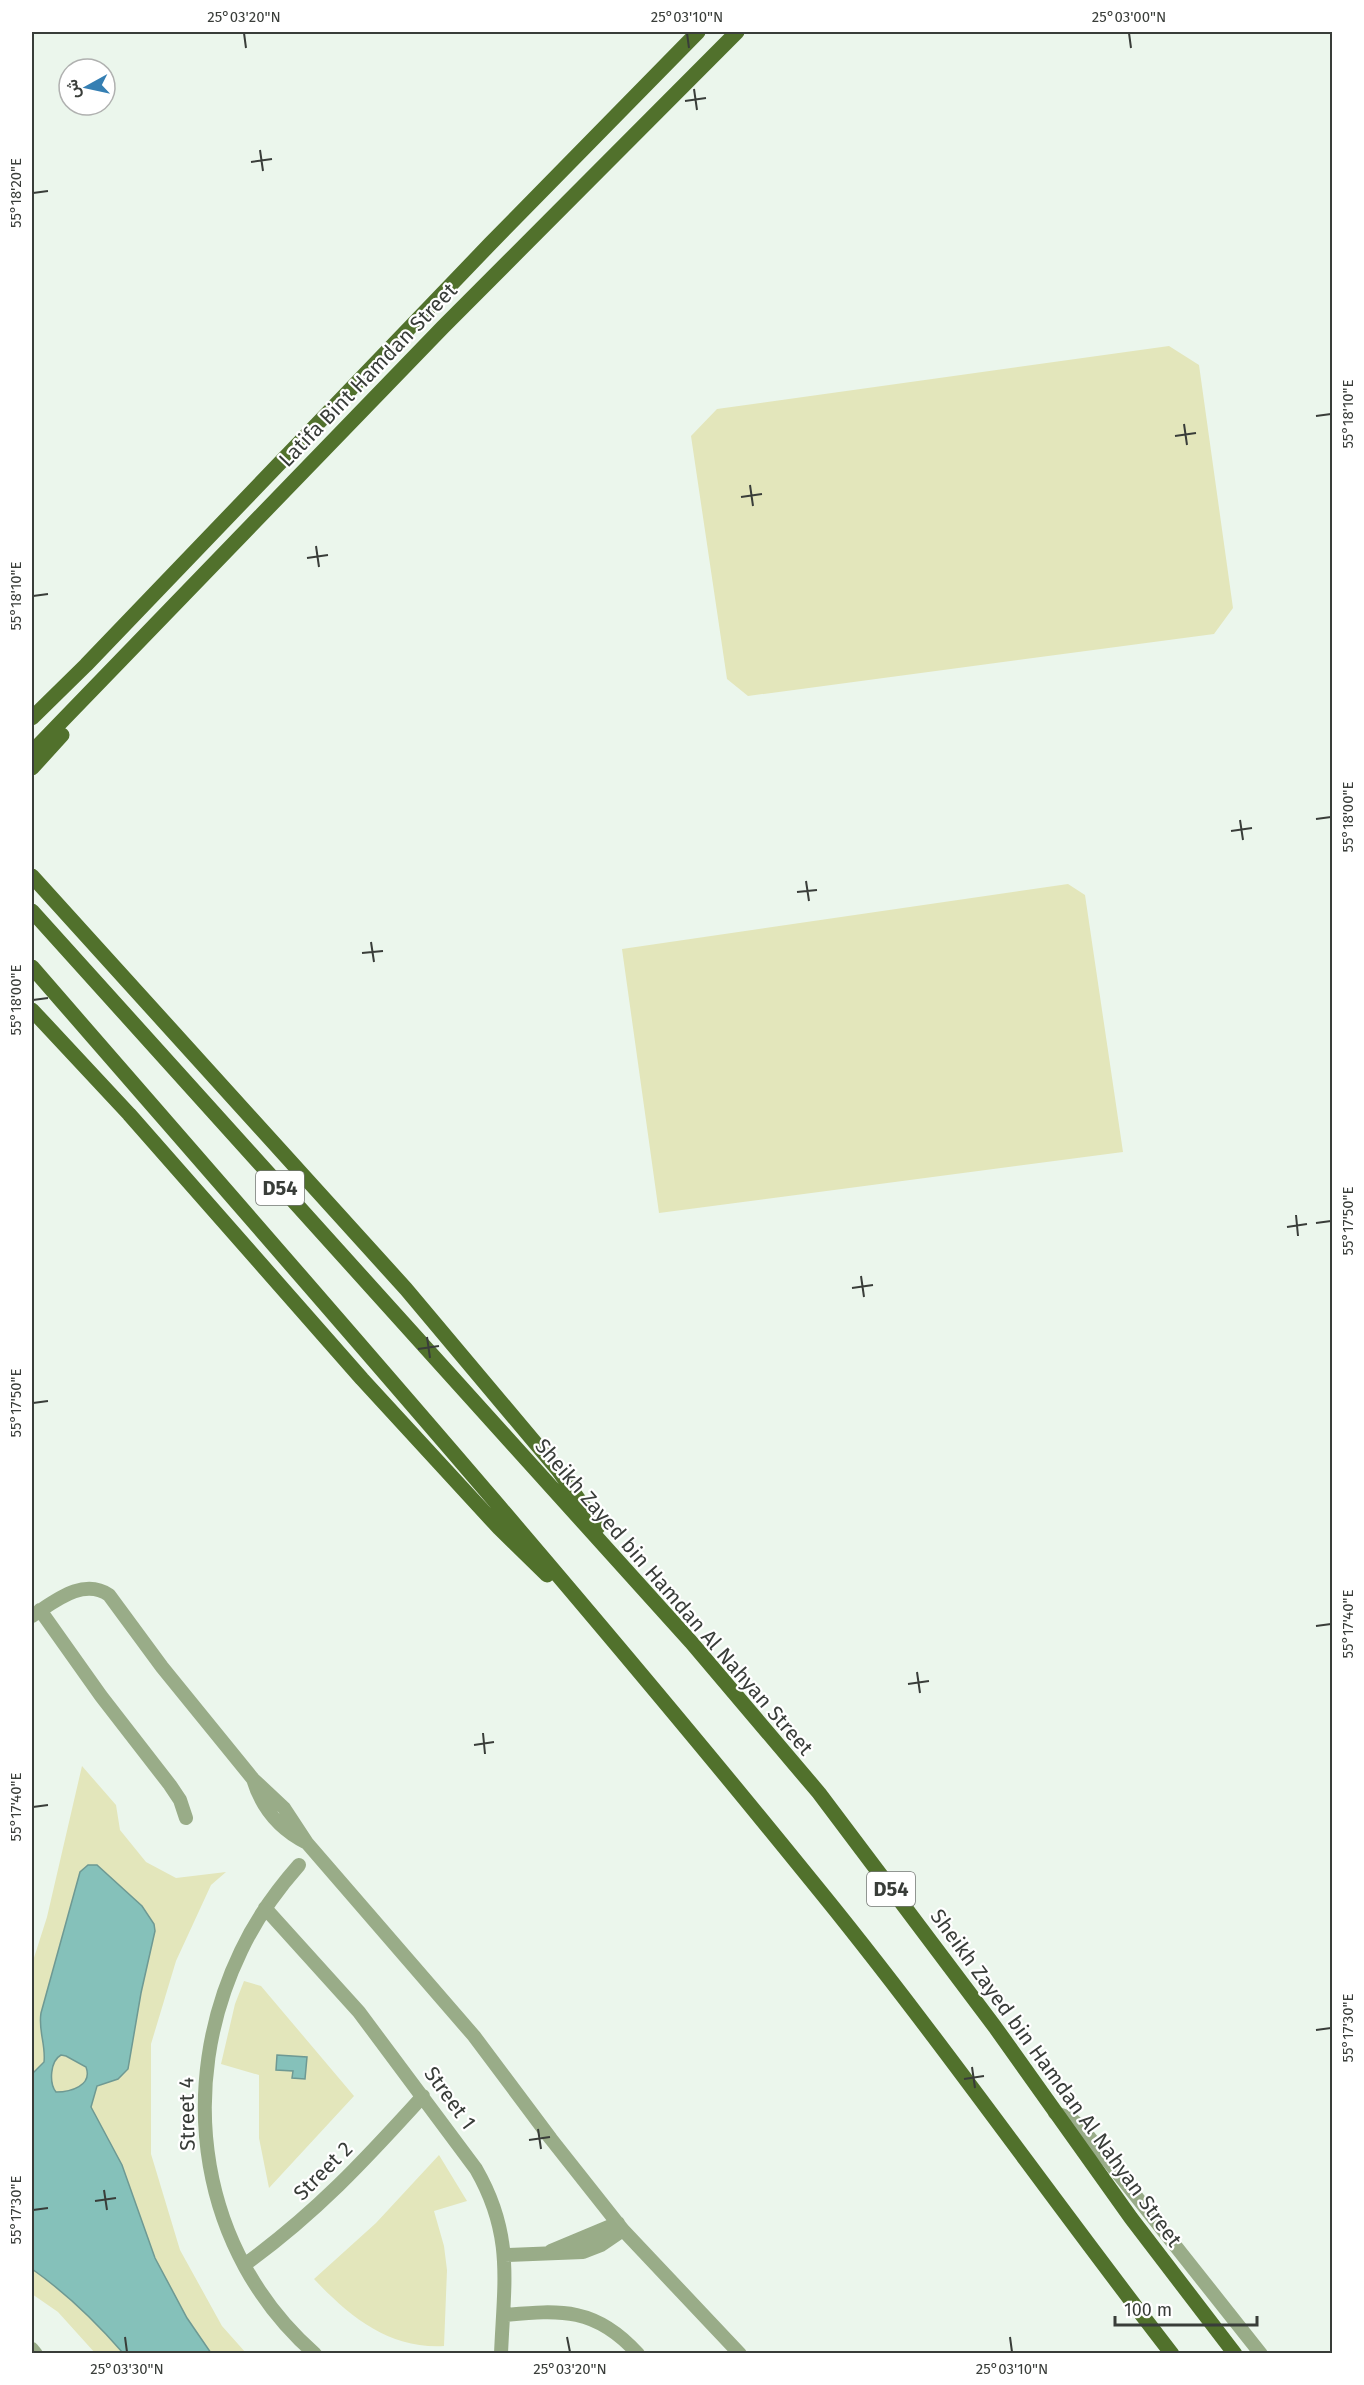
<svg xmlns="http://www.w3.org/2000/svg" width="1364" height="2385" font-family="'Fira Sans',Vazirmatn,sans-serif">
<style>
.green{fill:#e3e6bb}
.water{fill:#85c1ba;stroke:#6e9993;stroke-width:1.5;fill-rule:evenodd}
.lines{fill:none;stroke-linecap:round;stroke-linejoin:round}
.minor{stroke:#99ac88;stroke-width:14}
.major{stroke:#51712c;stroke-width:15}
.ticks{fill:none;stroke:#393d39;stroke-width:2}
.labels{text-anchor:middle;stroke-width:4.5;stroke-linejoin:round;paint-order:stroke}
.shield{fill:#fff;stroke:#747774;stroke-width:1.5}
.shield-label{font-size:20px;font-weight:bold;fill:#393d39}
.street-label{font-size:21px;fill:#393d39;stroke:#fff}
.neatline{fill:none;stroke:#393d39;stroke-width:2}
.ticks-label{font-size:15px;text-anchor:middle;fill:#393d39}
</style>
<rect width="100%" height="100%" fill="#ebf6ec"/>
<path class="green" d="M 1169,346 L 1199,365 L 1233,608 L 1214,634 L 748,696 L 727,679 L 691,436 L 717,409 Z
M 1068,884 L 1085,895 L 1123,1152 L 659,1213 L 622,949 Z
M 82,1766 L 116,1805 L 120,1830 L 146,1862 L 176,1878 L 226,1872 L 211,1885 L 176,1961 L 151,2044 L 151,2154 L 180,2250 L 222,2326 L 246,2353 L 95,2353 L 58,2312 L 32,2294 L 32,1964 L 47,1917 Z
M 244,1981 L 261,1986 L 354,2096 L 269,2188 L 259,2138 L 259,2075 L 221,2064 L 235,2004 Z
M 439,2155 L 467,2201 L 434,2211 L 444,2246 L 447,2270 L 444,2346 C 389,2349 350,2317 314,2279 L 376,2223 Z"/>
<path class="water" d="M 88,1865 L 97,1865 L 142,1906 L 154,1924 L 155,1931 L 141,1993 L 128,2069 L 118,2079 L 97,2086 L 91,2107 L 122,2165 L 155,2258 L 187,2318 L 211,2353 L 123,2353 C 96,2322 66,2293 32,2269 L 32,2074 L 44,2062 C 46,2045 38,2030 41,2013 L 80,1872 ZM 61,2055 L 66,2056 L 86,2067 C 93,2086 70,2092 56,2092 C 49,2083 50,2061 61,2055 Z
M 277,2055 L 307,2057 L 305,2079 L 292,2078 L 293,2071 L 276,2070 Z"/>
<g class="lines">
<path class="minor" d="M 40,1610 L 101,1696 L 170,1785 L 180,1800 L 186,1818
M 32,1616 C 54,1602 83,1577 109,1595 L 162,1667 L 253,1779 L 284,1808 L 307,1843 L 474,2036 L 551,2139 L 623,2230 L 740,2354
M 253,1779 C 262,1809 279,1829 307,1843
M 299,1865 C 276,1891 256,1919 241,1951 C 175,2088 199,2252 315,2354
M 265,1908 L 359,2012 L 476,2169 C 514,2235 504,2282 501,2354
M 1055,2113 L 1070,2118 L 1082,2128 L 1261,2354
M 551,2251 L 618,2223
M 505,2255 L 583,2252 L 601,2245 L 623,2230
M 244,2265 C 315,2214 365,2160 423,2096
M 504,2315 C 561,2310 596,2307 638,2354
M 32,2349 L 36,2354"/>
<path class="major" d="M 32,718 L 86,665 L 490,244 L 698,32
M 32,752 L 443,327 L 737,32
M 32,768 L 62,735
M 32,876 L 406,1289 L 558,1470 L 598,1527
M 32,911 L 691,1642 L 819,1793 L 995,2027 L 1131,2218 L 1235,2354
M 32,967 C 294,1269 559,1569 811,1880 C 937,2034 1050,2197 1172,2354
M 32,1010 L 129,1114 L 362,1379 L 499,1528 L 547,1575"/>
</g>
<path class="ticks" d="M 244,33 L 246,48M 687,33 L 689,48M 1129,33 L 1131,48M 694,89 L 697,110M 685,101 L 706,98M 260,150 L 263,171M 251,162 L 272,159M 33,193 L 48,191M 1316,416 L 1331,414M 1184,424 L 1187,445M 1175,436 L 1196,433M 750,485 L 753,506M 741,497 L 762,494M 316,546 L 319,567M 307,558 L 328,555M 33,596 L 48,594M 1316,819 L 1331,817M 1240,820 L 1243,840M 1231,831 L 1252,828M 806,881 L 809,901M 797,892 L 817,890M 371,942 L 374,962M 362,953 L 383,951M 33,1000 L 48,998M 1296,1215 L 1298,1236M 1316,1223 L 1331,1221M 1287,1227 L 1307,1224M 861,1276 L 864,1297M 852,1288 L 873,1285M 427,1337 L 430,1358M 418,1349 L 439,1346M 33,1403 L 48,1401M 1316,1626 L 1331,1624M 917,1672 L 920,1693M 908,1684 L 929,1681M 483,1733 L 485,1754M 474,1745 L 494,1742M 33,1807 L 48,1805M 1316,2030 L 1331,2028M 972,2067 L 975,2088M 964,2079 L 984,2076M 538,2129 L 541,2149M 529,2140 L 550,2137M 104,2190 L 107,2210M 95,2201 L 116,2198M 33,2210 L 48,2208M 125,2337 L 127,2352M 567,2337 L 570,2352M 1010,2337 L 1012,2352"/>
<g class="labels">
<g class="shield">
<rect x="256" y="1171" width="48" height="34" rx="4.5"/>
<rect x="867" y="1872" width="48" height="34" rx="4.5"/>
</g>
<g class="shield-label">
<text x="280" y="1195">D54</text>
<text x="891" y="1896">D54</text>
</g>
<g class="street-label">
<text transform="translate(368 375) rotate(-46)" y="7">Latifa Bint Hamdan Street</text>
<text transform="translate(674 1597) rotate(49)" y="7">Sheikh Zayed bin Hamdan Al Nahyan Street</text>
<text transform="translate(1056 2078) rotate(54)" y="7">Sheikh Zayed bin Hamdan Al Nahyan Street</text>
<text transform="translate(450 2098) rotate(54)" y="7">Street 1</text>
<text transform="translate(187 2114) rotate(-91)" y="7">Street 4</text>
<text transform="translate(323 2171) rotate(-45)" y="7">Street 2</text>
</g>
</g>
<rect width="1364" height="2385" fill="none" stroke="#ffffff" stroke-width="66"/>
<g transform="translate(87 87) rotate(262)"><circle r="28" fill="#ffffff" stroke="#b0b1b0" stroke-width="1.5"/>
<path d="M0-4.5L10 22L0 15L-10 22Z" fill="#357fb3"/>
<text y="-9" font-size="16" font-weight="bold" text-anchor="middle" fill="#393d39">ش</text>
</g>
<path d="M1115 2316v9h142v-9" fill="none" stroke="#393d39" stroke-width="3"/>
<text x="1124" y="2316" font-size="18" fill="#393d39" stroke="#ffffff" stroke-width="4.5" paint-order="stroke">100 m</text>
<rect x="33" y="33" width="1298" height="2319" class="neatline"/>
<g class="ticks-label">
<text x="244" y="22">25°03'20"N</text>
<text x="687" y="22">25°03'10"N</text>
<text x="1129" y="22">25°03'00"N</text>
<text transform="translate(16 193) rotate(-90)" y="5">55°18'20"E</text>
<text transform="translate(1348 414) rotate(-90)" y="5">55°18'10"E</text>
<text transform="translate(16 596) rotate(-90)" y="5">55°18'10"E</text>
<text transform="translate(1348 817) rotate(-90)" y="5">55°18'00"E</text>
<text transform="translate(16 1000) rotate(-90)" y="5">55°18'00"E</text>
<text transform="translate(1348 1221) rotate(-90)" y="5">55°17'50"E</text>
<text transform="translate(16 1403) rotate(-90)" y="5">55°17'50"E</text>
<text transform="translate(1348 1624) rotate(-90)" y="5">55°17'40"E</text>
<text transform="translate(16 1807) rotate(-90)" y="5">55°17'40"E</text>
<text transform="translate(1348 2028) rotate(-90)" y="5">55°17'30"E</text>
<text transform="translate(16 2210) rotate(-90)" y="5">55°17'30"E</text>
<text x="127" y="2374">25°03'30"N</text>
<text x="570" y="2374">25°03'20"N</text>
<text x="1012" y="2374">25°03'10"N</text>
</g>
</svg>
